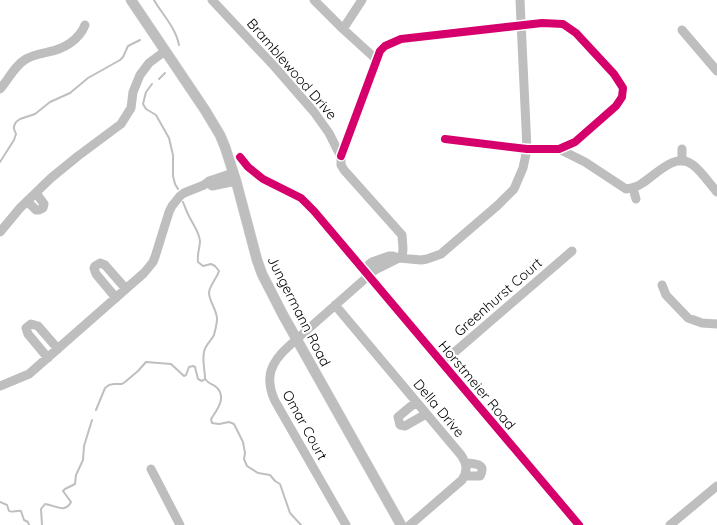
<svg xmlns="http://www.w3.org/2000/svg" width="717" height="525" font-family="Quicksand,sans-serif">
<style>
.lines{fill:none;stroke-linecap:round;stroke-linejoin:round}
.stream{stroke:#bfbfbf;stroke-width:2}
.major-casing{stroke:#dbdbdb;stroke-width:11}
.minor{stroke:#bebebe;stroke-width:9}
.major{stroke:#bebebe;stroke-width:10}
.cycleway-casing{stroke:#fff;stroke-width:11}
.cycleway{stroke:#d6006c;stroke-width:8}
.labels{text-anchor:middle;stroke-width:4;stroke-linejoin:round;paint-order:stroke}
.street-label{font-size:14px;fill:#000;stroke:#fff}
</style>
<rect width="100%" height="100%" fill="#fff"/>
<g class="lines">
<path class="stream" d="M 154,0 C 162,14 176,28 179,45
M 159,79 L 165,73
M 152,84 L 146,92 L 143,104 L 146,109 L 156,115 L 169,138 L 173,155 L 173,176 L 175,184 L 178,189
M 0,162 L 14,140 L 16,134 L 14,129 L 14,126 L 16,122 L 20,119 L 35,114 L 50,102 L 70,93 L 88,78 L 120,60 L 123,57 L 128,46 L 140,40
M 205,379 C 208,383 211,384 215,386 C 228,396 217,410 211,419 L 212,423 L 219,424 L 229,422 L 234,424 L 243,442 L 245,453 L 244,459 L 247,466 L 258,473 L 270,475 L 275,481 L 280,484 L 290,513 L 301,525
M 96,410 L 105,388 L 109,385 L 114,384 L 122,384 L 125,382 L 138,371 L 146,362 L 171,364 L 184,376 L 186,375 L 189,367 L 193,366 L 195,367 L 198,379 L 202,381 L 205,379 C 205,370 202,361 204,352 C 205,345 211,341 214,335 C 215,331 217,324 217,319 C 217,310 209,301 209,293 C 209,286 217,278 219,271 L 215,266 L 211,264 L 203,266 L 198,262 C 197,252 200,248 200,241 C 199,232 194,226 190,218 C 187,213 185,207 183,202
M 0,502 L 7,505 L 9,511 C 12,513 17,510 21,511 L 24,520 L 28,522 L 29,525
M 42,525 L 41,509 L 45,504 C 55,505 65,514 71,502 L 63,491 L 65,489 L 75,484 L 76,475 L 83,460 L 84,446 L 92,420"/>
<defs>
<path id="major" d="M 131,0 L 205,110 L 220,135 L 225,147 L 236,181 L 257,260 L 262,274 L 283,315 L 401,525"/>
</defs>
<use href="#major" class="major-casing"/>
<path class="minor" d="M 212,0 L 274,66 L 314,112 L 329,133 L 337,149 L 341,156 L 341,165 L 344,170 L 402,235 L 403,249 L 402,258
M 314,0 L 343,29 L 377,60
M 343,29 L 362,0
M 682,30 L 717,71
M 0,89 C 9,79 14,66 26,59 C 33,55 40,54 48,52 C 64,49 79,40 85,25
M 559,149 L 585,162 L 626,189 C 632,188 637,187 641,184 C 656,175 675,151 693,165 C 701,171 710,184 717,192
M 341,156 L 380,51 L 385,46 L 401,39 L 542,23 L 563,24 L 576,33 L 614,74 L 623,88 L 622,97 L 616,106 L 575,142 L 559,149 L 527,149 L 445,139
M 682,161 L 682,149
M 212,186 L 236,181
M 633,188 L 636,199
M 27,201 L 36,210 L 39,210 L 43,208 L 44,204 L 36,193
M 0,232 L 20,208 L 51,178 L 78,156 L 121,124 L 131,108 L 133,92 L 140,75 L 149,63 L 165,51
M 356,261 L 579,525
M 363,269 L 372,262 L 389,256 L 393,256 L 399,258 L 421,260 L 427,259 L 441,254 L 498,205 L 514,189 L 523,168 L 527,149 L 520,0
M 662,285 L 666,295 L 688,318 L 702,323 L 717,324
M 116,298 L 96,274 L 94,268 L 95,266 L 100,263 L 105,265 L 126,289
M 335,305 L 461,455 C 467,464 468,471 462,480 L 410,525
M 48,358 L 28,334 L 26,328 L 31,324 L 38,326 L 58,349
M 442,363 L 572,251
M 0,386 L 29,374 L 144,273 L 153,262 L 155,257 L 169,212 L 172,206 L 180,196 L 184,193 L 204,185 L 209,181 L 233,173
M 416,402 L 398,417 L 400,425 L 405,426 L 426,414
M 151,469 L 180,525
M 465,476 L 480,476 C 487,463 474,464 466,463
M 346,525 L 275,401 C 264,377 271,362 289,346 L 375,270 L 399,258
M 670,525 L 717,486"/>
<use href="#major" class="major"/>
<defs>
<path id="cycleway" d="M 341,156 L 380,51 L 385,46 L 401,39 L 542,23 L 563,24 L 576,33 L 614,74 L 623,88 L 622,97 L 616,106 L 575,142 L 559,149 L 527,149 L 445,139
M 240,157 L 248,167 L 263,179 L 301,198 L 314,211 L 579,525"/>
</defs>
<use href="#cycleway" class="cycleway-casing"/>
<use href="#cycleway" class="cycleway"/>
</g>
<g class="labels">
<g class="street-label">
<text transform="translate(292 69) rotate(49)" y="5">Bramblewood Drive</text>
<text transform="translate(498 297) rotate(-41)" y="5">Greenhurst Court</text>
<text transform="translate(299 311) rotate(63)" y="5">Jungermann Road</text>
<text transform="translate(477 385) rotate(50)" y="5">Horstmeier Road</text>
<text transform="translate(439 408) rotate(50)" y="5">Della Drive</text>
<text transform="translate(305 425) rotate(61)" y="5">Omar Court</text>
</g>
</g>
</svg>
